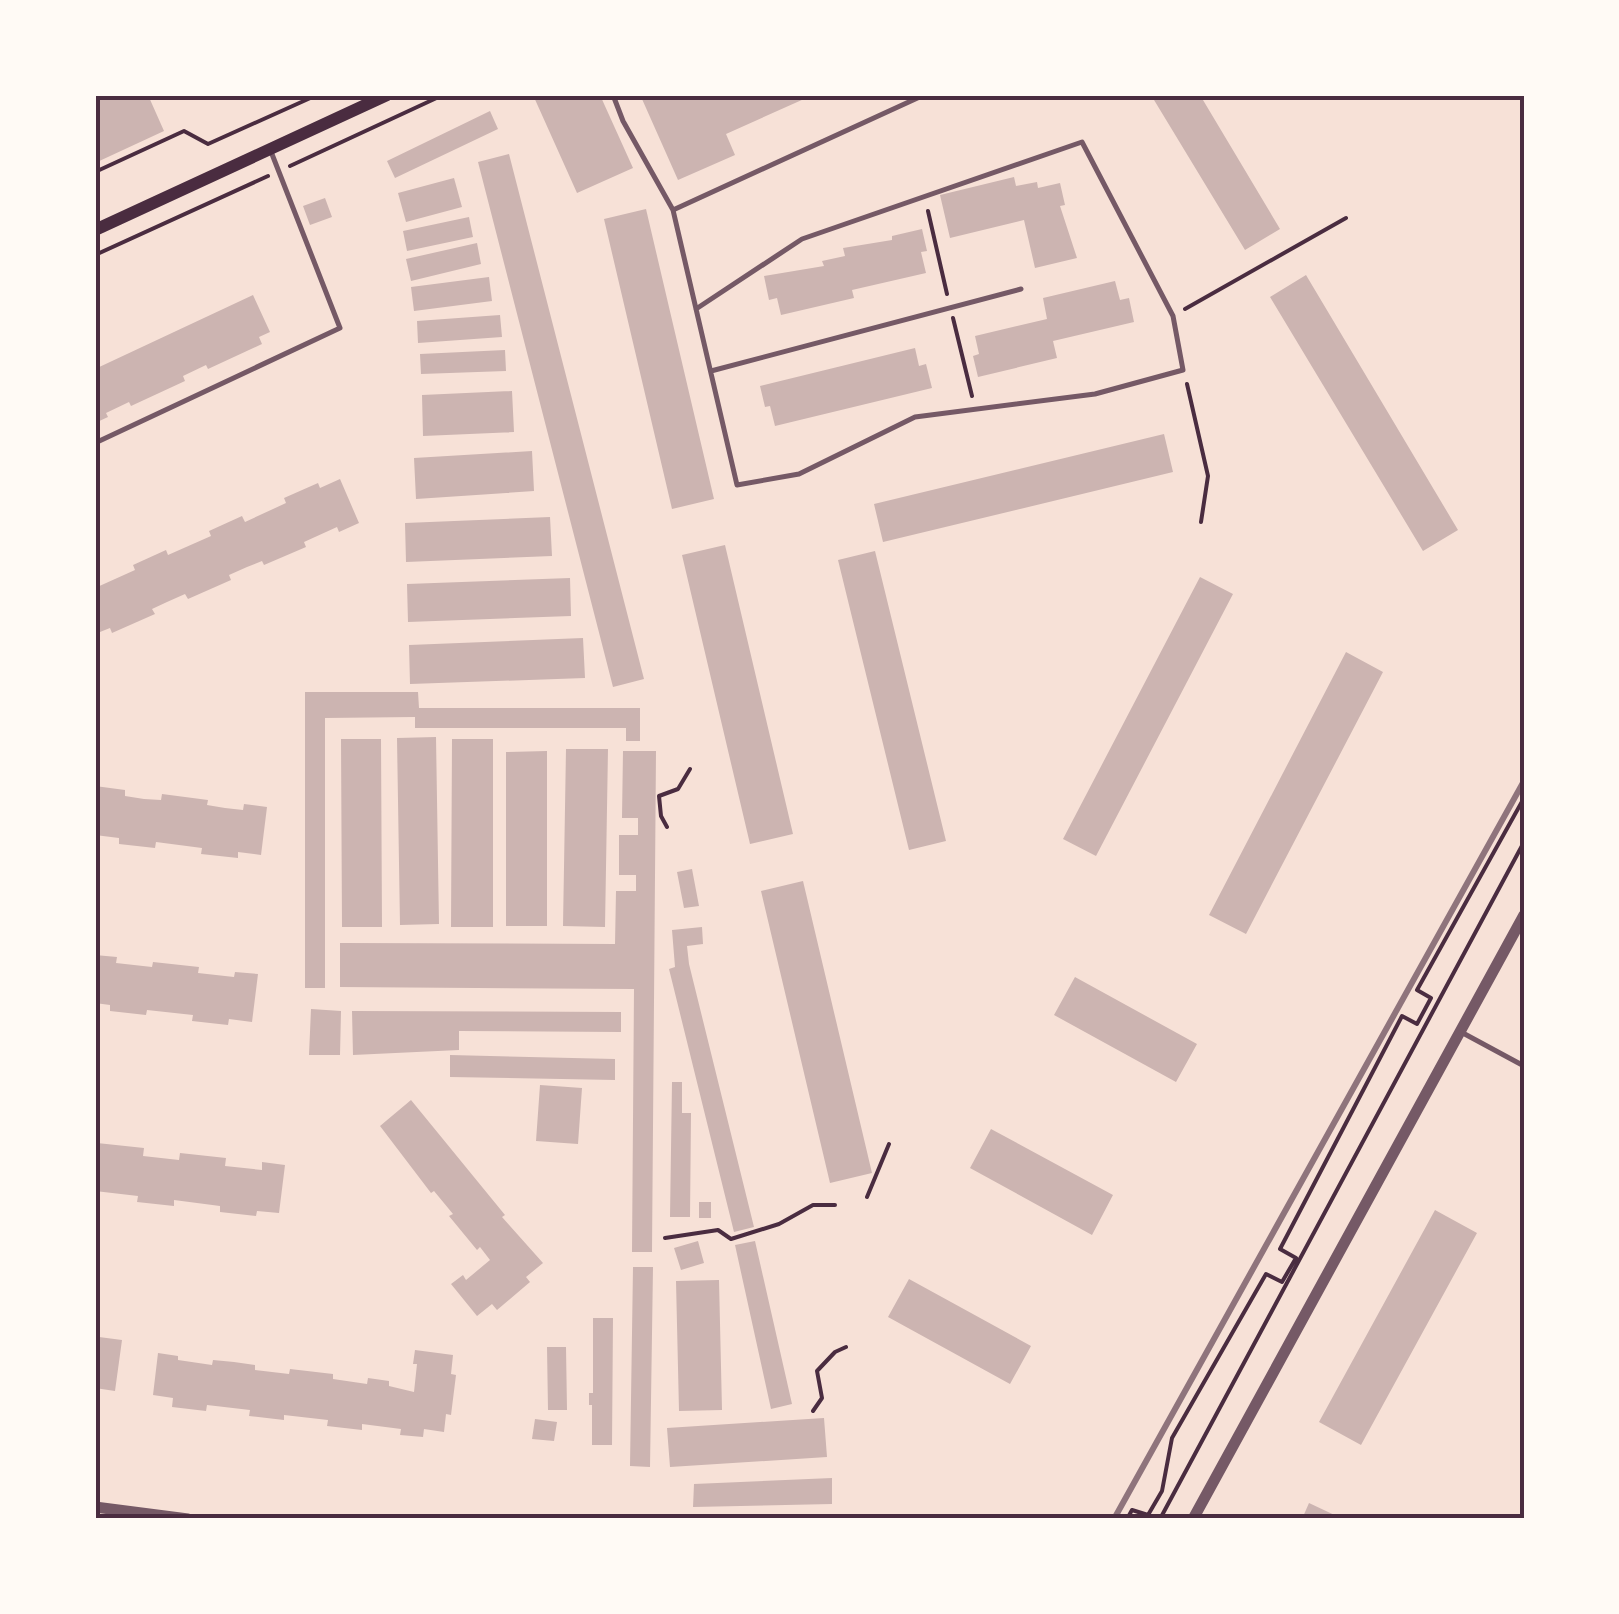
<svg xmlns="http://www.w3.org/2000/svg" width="1619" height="1614" font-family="'Alegreya Sans',sans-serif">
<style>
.building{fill:#ccb4b1}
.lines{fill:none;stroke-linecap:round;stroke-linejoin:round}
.path{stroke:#4a2c40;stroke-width:4}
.service{stroke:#755966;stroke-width:5}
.tertiary{stroke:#755966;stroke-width:11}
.secondary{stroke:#4a2c40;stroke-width:12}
.rail{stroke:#8f747c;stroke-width:6}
.neatline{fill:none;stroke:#4a2c40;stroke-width:4}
</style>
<rect width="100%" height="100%" fill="#f7e1d7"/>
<path class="building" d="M 95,95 L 148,95 L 164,131 L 95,163 Z
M 533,95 L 600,95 L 633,168 L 577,193 Z
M 652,95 L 813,95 L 726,134 L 735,155 L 678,180 L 642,99 Z
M 1151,95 L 1200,95 L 1280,229 L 1245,250 Z
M 490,111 L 498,129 L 395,178 L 387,161 Z
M 509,154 L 644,679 L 613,687 L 478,162 Z
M 1014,177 L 1016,186 L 1037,182 L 1038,188 L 1060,183 L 1065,205 L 1060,206 L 1077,258 L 1035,268 L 1024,220 L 950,238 L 940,195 Z
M 454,178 L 462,207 L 406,222 L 398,193 Z
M 325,198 L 332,217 L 310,225 L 303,206 Z
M 646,209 L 714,499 L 672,509 L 604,219 Z
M 469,217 L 473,237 L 407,251 L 403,231 Z
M 922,229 L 927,251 L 921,252 L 926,273 L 852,290 L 854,298 L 781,315 L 777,298 L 769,300 L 764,276 L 824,266 L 822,261 L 845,256 L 843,248 L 892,240 L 892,236 Z
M 477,243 L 481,264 L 411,281 L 406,259 Z
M 1306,275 L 1458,530 L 1423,551 L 1270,297 Z
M 489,277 L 492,301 L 414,311 L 411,287 Z
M 1115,281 L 1120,300 L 1129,298 L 1134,322 L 1053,341 L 1057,358 L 978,377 L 973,356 L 979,354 L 975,336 L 1047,319 L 1043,298 Z
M 253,295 L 270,332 L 259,337 L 262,344 L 208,369 L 206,365 L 183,376 L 185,381 L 131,406 L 129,402 L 106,413 L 108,417 L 95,423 L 95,369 Z
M 500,315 L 502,337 L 418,343 L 417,321 Z
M 915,348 L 919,366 L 926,364 L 932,388 L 775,426 L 770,406 L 765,407 L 760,386 Z
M 505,350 L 506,371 L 421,374 L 420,354 Z
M 512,391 L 514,432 L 423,436 L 422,395 Z
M 1164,434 L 1173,472 L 883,542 L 874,504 Z
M 532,451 L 534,491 L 416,499 L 414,458 Z
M 340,479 L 359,523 L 339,532 L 337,527 L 304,542 L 306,547 L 264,565 L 262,561 L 247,567 L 229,575 L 231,580 L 188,599 L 185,594 L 167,602 L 152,609 L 155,614 L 112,633 L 110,628 L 95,634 L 95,588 L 135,570 L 133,565 L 166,550 L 168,555 L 211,536 L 209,531 L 242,516 L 245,522 L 286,503 L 284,498 L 318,483 L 320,488 Z
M 550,517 L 552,556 L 406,562 L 405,523 Z
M 725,545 L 793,834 L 750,844 L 682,555 Z
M 875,551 L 946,841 L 909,850 L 838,560 Z
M 1200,577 L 1233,594 L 1096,856 L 1063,839 Z
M 570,578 L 571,616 L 408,622 L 407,584 Z
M 583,638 L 585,678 L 410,684 L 409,645 Z
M 1346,652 L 1383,672 L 1246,934 L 1209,915 Z
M 305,692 L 418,692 L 419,708 L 640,708 L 640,741 L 626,741 L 626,728 L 415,728 L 415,717 L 325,718 L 325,988 L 305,988 Z
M 436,737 L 439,924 L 400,925 L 397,738 Z
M 341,739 L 381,739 L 382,927 L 342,927 Z
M 452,739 L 493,739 L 493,927 L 451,927 Z
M 566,749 L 608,749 L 605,927 L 563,926 Z
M 547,751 L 547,926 L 506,926 L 506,752 Z
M 623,751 L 656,751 L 652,1252 L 632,1252 L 634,989 L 340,987 L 340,943 L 615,944 L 616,891 L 636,891 L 636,875 L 619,875 L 619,835 L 638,835 L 638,818 L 622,818 Z
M 95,786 L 125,790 L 125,796 L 144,799 L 161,800 L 162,794 L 208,800 L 207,805 L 225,808 L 243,810 L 244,804 L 267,807 L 261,855 L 238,852 L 238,858 L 201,854 L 202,848 L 156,842 L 155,848 L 119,844 L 119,838 L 95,835 Z
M 692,869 L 699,906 L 684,908 L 677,872 Z
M 803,881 L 872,1173 L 830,1183 L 761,891 Z
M 702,927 L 703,944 L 687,946 L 689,964 L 754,1227 L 734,1232 L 669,969 L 675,967 L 672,930 Z
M 95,955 L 117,957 L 116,963 L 152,967 L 153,962 L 199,967 L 198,973 L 234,977 L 235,972 L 258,974 L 252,1022 L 229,1019 L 228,1025 L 192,1021 L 193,1015 L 147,1010 L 146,1015 L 110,1011 L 110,1005 L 95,1003 Z
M 1075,977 L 1197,1044 L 1176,1082 L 1054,1015 Z
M 311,1009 L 341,1011 L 340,1055 L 309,1055 Z
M 352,1011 L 621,1012 L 621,1032 L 459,1031 L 459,1050 L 353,1055 Z
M 450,1055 L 615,1059 L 615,1080 L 450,1077 Z
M 672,1082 L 682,1082 L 682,1113 L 691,1113 L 690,1217 L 670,1217 Z
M 540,1085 L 582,1088 L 578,1144 L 536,1141 Z
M 411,1100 L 505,1215 L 502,1217 L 543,1263 L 526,1277 L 530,1282 L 497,1310 L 492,1304 L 477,1316 L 451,1284 L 463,1275 L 466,1280 L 490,1260 L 480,1247 L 477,1250 L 449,1216 L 453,1214 L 434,1191 L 431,1193 L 380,1126 Z
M 991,1129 L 1113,1195 L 1092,1235 L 970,1168 Z
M 97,1143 L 144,1148 L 143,1156 L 179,1160 L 180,1153 L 226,1158 L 225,1166 L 262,1170 L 262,1162 L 285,1165 L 279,1213 L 257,1211 L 256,1216 L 220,1212 L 220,1206 L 174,1200 L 174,1206 L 137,1202 L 138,1196 L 95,1191 Z
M 699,1202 L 711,1202 L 711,1218 L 699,1218 Z
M 1435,1210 L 1477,1233 L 1361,1445 L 1319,1422 Z
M 698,1241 L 704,1263 L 681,1270 L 674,1248 Z
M 755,1241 L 792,1404 L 771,1409 L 735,1245 Z
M 633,1267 L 653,1267 L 650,1467 L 630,1466 Z
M 909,1279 L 1031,1346 L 1010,1384 L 888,1317 Z
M 719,1280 L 722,1410 L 679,1411 L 676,1281 Z
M 593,1318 L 613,1318 L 612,1445 L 592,1445 L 592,1405 L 589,1405 L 589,1393 L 593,1393 Z
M 99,1337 L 122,1340 L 115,1391 L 95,1388 L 95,1342 L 99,1342 Z
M 547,1347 L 566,1347 L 567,1410 L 548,1410 Z
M 415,1350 L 453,1355 L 451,1374 L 456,1375 L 451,1415 L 446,1414 L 444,1432 L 424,1429 L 423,1437 L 400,1435 L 401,1429 L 362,1424 L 362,1430 L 327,1426 L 328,1420 L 284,1415 L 284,1420 L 249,1416 L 250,1410 L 207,1405 L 206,1411 L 172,1407 L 173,1398 L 153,1395 L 158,1353 L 178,1356 L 178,1360 L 212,1365 L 213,1360 L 234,1362 L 255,1365 L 255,1370 L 289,1374 L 290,1369 L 333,1374 L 333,1379 L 367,1384 L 368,1378 L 389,1381 L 389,1386 L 414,1392 L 417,1364 L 413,1364 Z
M 824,1418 L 827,1457 L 670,1467 L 667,1428 Z
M 535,1419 L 557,1422 L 554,1441 L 532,1439 Z
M 832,1478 L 832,1504 L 693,1507 L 694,1484 Z
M 1309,1503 L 1343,1519 L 1302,1519 Z"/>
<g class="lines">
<path class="path" d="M 290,166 L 443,95
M 95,172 L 184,131 L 208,144 L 317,95
M 928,211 L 947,294
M 95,255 L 268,176
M 1185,309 L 1346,218
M 953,318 L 972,396
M 1187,384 L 1208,476 L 1201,522
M 667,827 L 661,816 L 659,796 L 678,789 L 690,769
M 867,1197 L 889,1144
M 665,1238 L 718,1230 L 731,1239 L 779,1224 L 813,1205 L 835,1205
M 813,1411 L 822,1398 L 817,1371 L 835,1352 L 846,1347
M 1127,1519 L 1132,1510 L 1148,1515 L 1162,1491 L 1172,1438 L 1266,1274 L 1282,1282 L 1296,1258 L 1280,1249 L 1402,1016 L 1417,1024 L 1431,998 L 1417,990 L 1524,798
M 1160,1519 L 1524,842"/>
<path class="service" d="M 613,95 L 623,121 L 673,210 L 737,485 L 799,474 L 915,417 L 1095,394 L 1183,370 L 1173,316 L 1082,142 L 802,239 L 696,309
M 673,210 L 924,95
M 711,371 L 1021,289
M 95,443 L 340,328 L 270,149
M 1461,1032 L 1524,1066"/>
<path class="tertiary" d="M 95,1507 L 188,1519
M 1193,1519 L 1524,915"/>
<path class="secondary" d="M 95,230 L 387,95"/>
<path class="rail" d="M 1114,1519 L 1524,781"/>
</g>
<rect width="1619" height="1614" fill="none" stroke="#fffaf5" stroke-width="195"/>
<rect x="98" y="98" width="1424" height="1418" class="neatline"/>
</svg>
